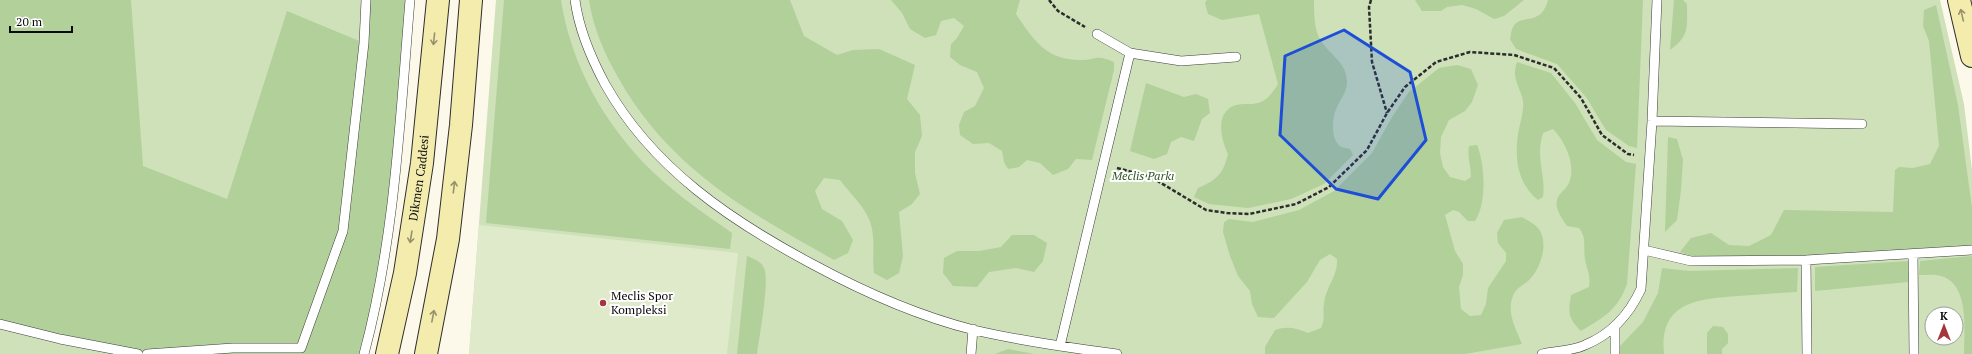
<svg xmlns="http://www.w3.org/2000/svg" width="1972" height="354" font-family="'PT Serif',serif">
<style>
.green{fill:#cee1b9;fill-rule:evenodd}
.forest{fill:#b2d09a}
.pitch{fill:#deeac9}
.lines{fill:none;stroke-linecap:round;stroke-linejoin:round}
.lane-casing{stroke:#3d3d3d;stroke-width:10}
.secondary-casing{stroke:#2c2c2c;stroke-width:24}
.path{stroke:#2c2c2c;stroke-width:2.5;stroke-dasharray:4 2;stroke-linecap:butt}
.lane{stroke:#fff;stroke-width:9}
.secondary{stroke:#f4ecad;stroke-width:22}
.oneway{stroke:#96926c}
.marked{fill:#1d4ed8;fill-opacity:0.2;stroke:#1d4ed8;stroke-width:3;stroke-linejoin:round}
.poi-dot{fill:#a6363b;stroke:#fff;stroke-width:1.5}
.labels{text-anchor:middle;stroke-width:4;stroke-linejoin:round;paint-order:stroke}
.park-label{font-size:12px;font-style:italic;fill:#2f5824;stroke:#fff}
.street-label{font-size:12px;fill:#0a0a0a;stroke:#fff}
.poi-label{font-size:12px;fill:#0a0a0a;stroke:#fff;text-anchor:start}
</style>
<rect width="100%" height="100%" fill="#fcf9ea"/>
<path class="green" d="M 0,0 L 410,0 L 364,354 L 0,354 Z
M 496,0 L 1940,0 L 1964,104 L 1972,170 L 1972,354 L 469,354 ZM 1932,314 L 1956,314 L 1956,338 L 1932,338 Z"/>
<path class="forest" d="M 0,0 L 131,0 L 143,166 L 227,199 L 287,11 L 364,43 L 366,0 L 410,0 L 394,184 L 364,354 L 138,354 L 0,324 Z
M 504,0 L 561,0 C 571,65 605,126 653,172 C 677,195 705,214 732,233 L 730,249 L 486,223 Z
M 589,0 L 790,0 L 804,36 L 837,55 L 853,50 L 879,49 L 915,65 L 907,99 L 920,115 L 922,136 L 915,152 L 915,173 L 920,194 L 912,204 L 899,212 L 903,256 L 899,273 L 887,280 L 874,273 C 872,258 875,244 872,229 C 869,210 851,195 840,180 L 824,178 L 815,191 L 822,209 L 842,221 L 853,240 L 848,253 L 834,260 C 747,211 670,169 619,79 C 605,55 593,28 589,0 Z
M 891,0 L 1020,0 L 1016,14 C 1033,39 1045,59 1078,60 C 1096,61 1094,53 1114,62 L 1114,70 L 1092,160 L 1076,159 L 1068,169 L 1053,175 L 1040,163 L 1027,160 L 1019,167 L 1008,169 L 1004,162 L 1002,151 L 989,143 L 973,144 L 960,135 L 959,125 L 964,112 L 975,106 L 984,88 L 977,72 L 960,65 L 950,57 L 951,44 L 957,38 L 964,26 L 954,18 L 941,21 L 936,35 L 925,38 L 910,29 L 902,13 Z
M 1207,0 L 1314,0 C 1314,12 1314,29 1320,39 C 1329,55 1347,62 1347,82 C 1347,92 1341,98 1337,107 C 1332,117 1330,140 1341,147 C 1343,148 1347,148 1350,149 L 1353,155 L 1324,184 L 1291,199 L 1248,208 L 1209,204 L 1194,197 L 1198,188 C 1217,180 1223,174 1228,154 C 1221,139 1214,112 1236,105 C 1243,103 1251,105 1258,103 C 1268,100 1273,92 1278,84 L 1259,14 L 1222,20 L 1208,14 L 1205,3 Z
M 1415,0 L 1524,0 L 1504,16 L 1494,19 L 1476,9 L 1462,5 L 1447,7 L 1441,11 L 1422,11 Z
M 1548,0 L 1643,0 L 1637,148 L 1629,146 L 1606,130 L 1586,97 L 1557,64 L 1516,49 L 1510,39 C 1511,36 1511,30 1513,27 C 1521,13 1541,27 1548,0 Z
M 1674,0 L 1683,0 L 1687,4 C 1687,26 1690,36 1670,50 Z
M 1936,5 L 1958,105 L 1972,208 L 1972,246 L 1806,256 L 1691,256 L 1680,252 L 1691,238 L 1711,233 L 1729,245 L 1749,246 L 1771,235 L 1784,210 L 1893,212 L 1895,170 L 1899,167 L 1913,168 L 1930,164 L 1939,146 L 1929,41 L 1923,26 L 1924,10 Z
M 1517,62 L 1551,73 L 1575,103 L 1597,140 L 1626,162 L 1636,164 L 1627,284 C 1617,311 1604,317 1581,331 C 1568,318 1568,313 1571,295 L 1589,287 C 1591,274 1587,271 1585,259 C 1583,247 1587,238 1579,228 L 1567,226 C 1560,216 1551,203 1561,193 C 1564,190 1569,185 1570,180 C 1575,163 1565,141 1553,129 L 1543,133 C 1535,159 1546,173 1543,197 L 1538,200 C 1516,183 1514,154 1519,129 C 1521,120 1524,110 1523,101 C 1520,85 1511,80 1517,62 Z
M 1457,65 L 1471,69 L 1478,85 L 1472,102 L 1465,111 L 1449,120 L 1441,137 L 1440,153 L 1443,167 L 1450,177 L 1465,181 L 1471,177 C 1471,166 1467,157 1469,146 L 1477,145 C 1485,164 1487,203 1475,221 L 1468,221 L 1459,212 L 1453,210 L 1445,215 L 1455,251 L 1463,264 L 1463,275 L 1459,287 L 1461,309 L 1470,316 L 1481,315 L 1486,304 L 1488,288 L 1506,261 L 1506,253 L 1498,243 L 1497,233 L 1504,220 L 1522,217 C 1527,220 1533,223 1537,227 C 1550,240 1541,268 1530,279 C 1524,286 1517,286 1513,296 C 1506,312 1516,329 1522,344 L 1465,354 L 1265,354 L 1265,347 L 1275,330 C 1287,326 1296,328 1308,333 L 1321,328 C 1326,317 1322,314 1324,304 C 1326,286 1338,277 1337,259 L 1330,254 L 1320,260 L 1307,282 L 1274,318 L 1258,317 L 1252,304 L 1250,291 L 1238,276 L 1230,256 L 1223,232 L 1224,222 L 1229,219 L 1253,222 L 1299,210 L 1334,191 L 1372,153 L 1392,117 L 1409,92 L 1439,68 Z
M 1146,83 L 1184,97 L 1196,94 L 1208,99 L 1210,113 L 1202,119 L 1194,141 L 1181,137 L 1171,142 L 1167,154 L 1154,159 L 1130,151 Z
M 1668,137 L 1677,139 L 1683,160 L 1681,190 L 1677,220 L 1665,232 Z
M 1012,235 L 1034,235 L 1047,243 L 1043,261 L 1034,272 L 1016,268 L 989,272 L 977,287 L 953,286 L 943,273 L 944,258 L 957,251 L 979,251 L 1001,247 Z
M 747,256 C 754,259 761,261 764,268 C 770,281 759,337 757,354 L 737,354 Z
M 1972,256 L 1972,354 L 1964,354 C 1964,331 1970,284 1941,276 C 1935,274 1926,275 1919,275 L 1920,261 Z
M 1909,261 L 1908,282 L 1815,291 L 1815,267 Z
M 1662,268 L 1690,271 L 1798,268 L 1797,292 C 1777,293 1758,295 1738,296 C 1697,299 1659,302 1664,354 L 1620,354 L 1620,346 L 1643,322 L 1658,293 Z
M 1713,326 L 1723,327 L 1728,334 L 1728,343 L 1722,349 L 1722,354 L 1707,354 L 1707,333 Z
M 1008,349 L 1034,354 L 995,354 Z"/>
<path class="pitch" d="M 479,225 L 738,253 L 727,354 L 469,354 Z"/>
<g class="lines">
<defs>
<path id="lane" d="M 575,0 C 579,30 591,58 605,84 C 652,168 731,221 814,265 C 864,292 918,316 974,330 C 1021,341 1070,348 1117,354
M 1097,34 L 1130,53
M 1652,121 L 1862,124
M 1644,250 L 1691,261 L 1806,260 L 1972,250
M 1913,255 L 1914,354
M 1806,260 L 1807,354
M 0,324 L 60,339 L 138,354
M 1060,346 L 1130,53 L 1181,61 L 1236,57
M 147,354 L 233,348 L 301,348 L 343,231 L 364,43 L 366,0
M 364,354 C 395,239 400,118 410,0
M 971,354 L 973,329
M 1542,354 C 1555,351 1573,351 1585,345 C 1612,334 1629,315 1641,289 L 1652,121 L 1657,0
M 1615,354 L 1615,327"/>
<g id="secondary">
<path d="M 1959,0 L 1972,56"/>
<path id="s1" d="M 387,354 L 405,273 L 422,163 L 438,0"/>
<path d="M 426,354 L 448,239 L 461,125 L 471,0"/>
</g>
</defs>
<use href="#lane" class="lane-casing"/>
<use href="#secondary" class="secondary-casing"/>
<path class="path" d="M 1049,0 L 1058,11 L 1085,27
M 1371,0 L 1369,7 L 1372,62 L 1387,113
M 1117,168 L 1151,177 L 1206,210 L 1227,213 L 1249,214 L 1296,204 L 1329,187 L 1367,150 L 1387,113 L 1405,87 L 1436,62 L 1470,52 L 1514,55 L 1554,68 L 1581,98 L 1602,135 L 1628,154 L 1634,155"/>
<use href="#lane" class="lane"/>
<use href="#secondary" class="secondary"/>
</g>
<defs><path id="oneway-shaft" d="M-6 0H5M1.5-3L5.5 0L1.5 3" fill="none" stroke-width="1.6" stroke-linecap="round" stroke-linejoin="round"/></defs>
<g class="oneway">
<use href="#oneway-shaft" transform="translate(1962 15) rotate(-103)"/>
<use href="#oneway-shaft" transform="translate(434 39) rotate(96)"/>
<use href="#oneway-shaft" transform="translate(454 187) rotate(-83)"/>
<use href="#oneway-shaft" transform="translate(411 237) rotate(99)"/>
<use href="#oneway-shaft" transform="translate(433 316) rotate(-79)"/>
</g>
<path class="marked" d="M 1344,30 L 1410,72 L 1426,140 L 1378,199 L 1336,189 L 1280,135 L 1285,56 Z"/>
<circle class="poi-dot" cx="603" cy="303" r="4"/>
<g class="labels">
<g class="park-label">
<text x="1143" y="180">Meclis Parkı</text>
</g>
<g class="street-label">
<text dy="4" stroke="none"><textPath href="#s1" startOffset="179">Dikmen Caddesi</textPath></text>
</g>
<g class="poi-label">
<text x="611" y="300">Meclis Spor<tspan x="611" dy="14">Kompleksi</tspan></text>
</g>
</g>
<g transform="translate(1944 326)"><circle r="19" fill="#ffffff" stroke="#9d9d9d"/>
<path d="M0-3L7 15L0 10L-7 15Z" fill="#a6363b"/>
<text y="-6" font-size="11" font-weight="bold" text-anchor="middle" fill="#0a0a0a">K</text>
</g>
<path d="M10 26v6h62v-6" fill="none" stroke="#0a0a0a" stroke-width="2"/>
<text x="16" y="26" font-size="12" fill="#0a0a0a" stroke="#ffffff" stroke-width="3" paint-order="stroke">20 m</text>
</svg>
